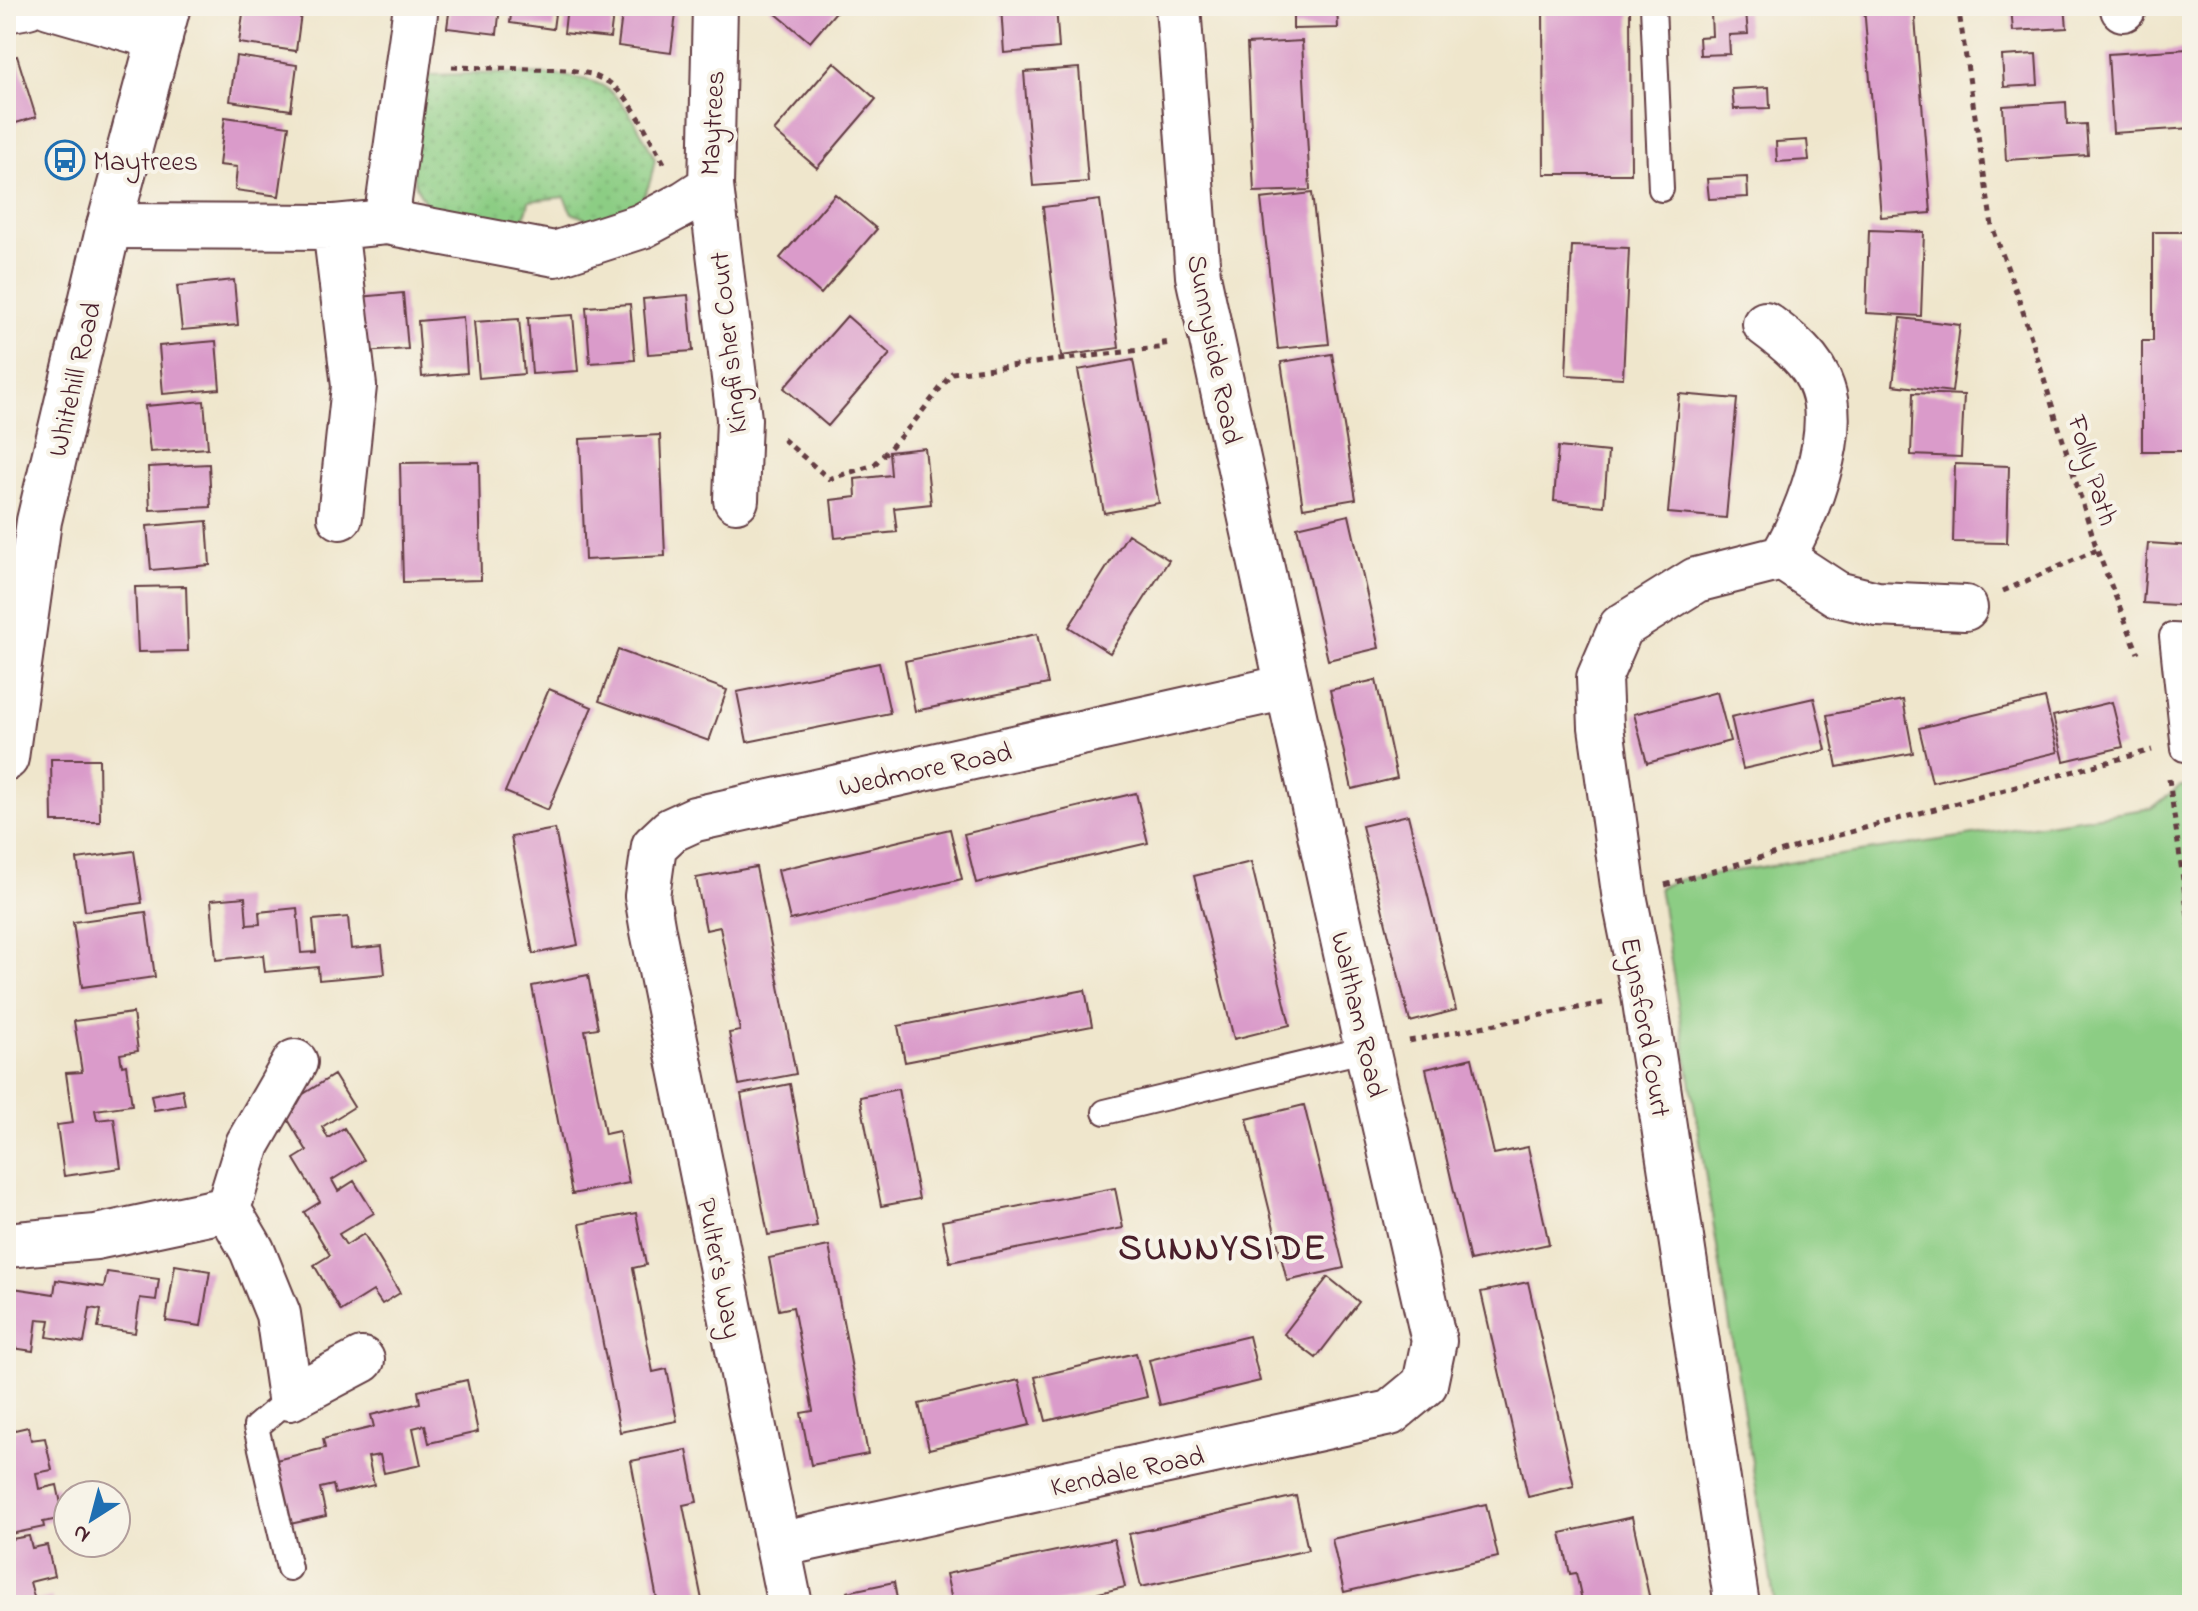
<svg xmlns="http://www.w3.org/2000/svg" width="2198" height="1611" font-family="'Indie Flower',sans-serif">
<style>
.grass{fill:url(#grass-dots);stroke:#6b7658;stroke-width:2}
.green{fill:#8ccd84;stroke:#6b7658;stroke-width:2}
.building{fill:#da9bca}
.lines{fill:none;stroke-linecap:round;stroke-linejoin:round}
.service-casing{stroke:#633d43;stroke-width:28}
.minor-casing{stroke:#633d43;stroke-width:48}
.tertiary-casing{stroke:#633d43;stroke-width:48}
.path{stroke:#633d43;stroke-width:5;stroke-dasharray:6 6;stroke-linecap:butt}
.service{stroke:#fff;stroke-width:24}
.minor{stroke:#fff;stroke-width:44}
.tertiary{stroke:#fff;stroke-width:44}
.labels{text-anchor:middle;stroke-width:8;stroke-linejoin:round;paint-order:stroke}
.street-label{font-size:28px;fill:#4a1f2b;stroke:#f7f3e8}
.poi-label{font-size:28px;fill:#4a1f2b;stroke:#f7f3e8;text-anchor:start}
.district-label{font-size:36px;font-weight:bold;letter-spacing:2px;fill:#4a1f2b;stroke:#f7f3e8}
</style>
<defs>
<pattern id="grass-dots" width="8" height="8" patternUnits="userSpaceOnUse" patternTransform="scale(2)"><rect width="8" height="8" fill="#8ccd84"/><path d="M2 2h.1M6 6h.1" fill="none" stroke="#7ab072" stroke-width="1.8" stroke-linecap="round"/></pattern>
</defs>
<rect width="100%" height="100%" fill="#f7f3e8"/>
<filter id="ink" filterUnits="userSpaceOnUse"><feTurbulence type="fractalNoise" baseFrequency=".0125" numOctaves="2"/><feDisplacementMap in="SourceGraphic" scale="16" xChannelSelector="R" yChannelSelector="G"/><feConvolveMatrix kernelMatrix="1 2 1 2 8 2 1 2 1" color-interpolation-filters="sRGB"/></filter>
<filter id="wash" filterUnits="userSpaceOnUse"><feTurbulence type="fractalNoise" baseFrequency=".006" numOctaves="4" result="noise"/><feDisplacementMap in="SourceGraphic" scale="32" xChannelSelector="R" yChannelSelector="G"/><feGaussianBlur stdDeviation="1.8" result="paint"/><feColorMatrix in="noise" values="0 0 0 0 0 0 0 0 0 0 0 0 0 0 0 0 0 1.4 0 .05"/><feComposite in="paint" operator="in"/></filter>
<g filter="url(#wash)">
<rect width="100%" height="100%" fill="#efe6cc"/>
<path class="grass" d="M 423,75 C 461,75 580,67 606,88 C 629,105 642,134 655,159 C 647,204 639,207 598,224 L 572,213 L 564,197 L 529,201 C 527,214 523,221 512,229 L 443,218 L 426,205 L 415,184 L 411,162 Z"/>
<path class="green" d="M 2180,786 L 2192,787 L 2192,1605 L 1775,1605 L 1659,887 L 1682,879 L 2152,808 Z"/>
<g id="blocks">
<path class="building" d="M 244,6 L 302,6 L 296,51 L 239,43 Z
M 450,6 L 500,6 L 497,34 L 447,28 Z
M 512,6 L 556,6 L 553,29 L 510,23 Z
M 567,6 L 614,6 L 610,38 L 564,33 Z
M 623,6 L 677,6 L 671,53 L 618,46 Z
M 771,6 L 841,6 L 810,42 L 769,8 Z
M 1001,6 L 1056,6 L 1059,48 L 1004,53 Z
M 1293,6 L 1337,6 L 1338,28 L 1293,29 Z
M 1543,6 L 1630,6 L 1631,174 L 1544,174 Z
M 1864,6 L 1914,6 L 1931,213 L 1881,217 Z
M 2011,6 L 2065,6 L 2067,28 L 2013,31 Z
M 1746,12 L 1748,34 L 1729,35 L 1730,54 L 1700,55 L 1699,37 L 1712,36 L 1711,14 Z
M 1302,41 L 1310,190 L 1254,192 L 1247,44 Z
M 2188,49 L 2192,128 L 2113,133 L 2108,54 Z
M 2036,54 L 2038,85 L 2004,87 L 2002,56 Z
M 17,56 L 36,117 L 6,126 L 6,59 Z
M 236,56 L 297,65 L 291,110 L 230,101 Z
M 834,62 L 876,99 L 817,168 L 774,131 Z
M 1079,68 L 1088,182 L 1033,186 L 1024,72 Z
M 1769,87 L 1770,108 L 1734,109 L 1732,89 Z
M 2066,102 L 2067,125 L 2086,124 L 2088,155 L 2006,160 L 2003,106 Z
M 225,117 L 289,126 L 279,196 L 235,190 L 237,167 L 219,165 Z
M 1807,140 L 1809,160 L 1777,162 L 1776,142 Z
M 1747,177 L 1748,197 L 1709,199 L 1707,179 Z
M 1312,193 L 1329,344 L 1278,349 L 1261,199 Z
M 835,194 L 877,229 L 821,294 L 780,258 Z
M 1100,200 L 1119,348 L 1061,356 L 1043,207 Z
M 1869,230 L 1924,232 L 1921,316 L 1866,313 Z
M 2153,232 L 2192,232 L 2192,451 L 2142,451 L 2142,341 L 2153,341 Z
M 1572,246 L 1629,248 L 1623,378 L 1566,375 Z
M 234,280 L 238,325 L 182,330 L 177,286 Z
M 403,293 L 408,349 L 363,352 L 359,297 Z
M 688,295 L 693,351 L 648,354 L 643,299 Z
M 630,304 L 635,360 L 590,363 L 586,307 Z
M 573,315 L 578,371 L 532,374 L 528,318 Z
M 847,316 L 890,354 L 828,426 L 784,388 Z
M 463,317 L 467,373 L 422,377 L 418,321 Z
M 1901,318 L 1960,325 L 1952,392 L 1893,385 Z
M 519,319 L 524,374 L 479,378 L 474,322 Z
M 216,341 L 220,389 L 163,394 L 159,346 Z
M 1332,354 L 1356,499 L 1303,508 L 1281,362 Z
M 1133,360 L 1159,503 L 1104,513 L 1078,370 Z
M 1913,393 L 1964,395 L 1961,457 L 1911,455 Z
M 1679,394 L 1737,399 L 1726,518 L 1668,513 Z
M 204,401 L 208,448 L 150,452 L 145,406 Z
M 660,435 L 665,556 L 585,560 L 580,439 Z
M 1558,447 L 1608,452 L 1604,506 L 1554,501 Z
M 925,448 L 931,504 L 894,508 L 897,532 L 835,538 L 831,500 L 856,497 L 855,479 L 891,475 L 889,452 Z
M 479,462 L 481,580 L 403,582 L 400,463 Z
M 209,464 L 211,507 L 150,510 L 148,467 Z
M 1955,464 L 2009,466 L 2007,543 L 1953,542 Z
M 1349,515 L 1379,648 L 1328,660 L 1297,527 Z
M 207,521 L 210,565 L 151,570 L 147,526 Z
M 1128,534 L 1169,560 L 1110,653 L 1069,627 Z
M 2148,543 L 2192,546 L 2192,606 L 2143,603 Z
M 186,586 L 188,651 L 138,652 L 135,587 Z
M 1037,634 L 1048,684 L 915,711 L 905,661 Z
M 618,650 L 727,690 L 709,741 L 599,701 Z
M 879,663 L 890,713 L 747,742 L 737,692 Z
M 1376,680 L 1397,778 L 1352,789 L 1330,690 Z
M 549,689 L 592,707 L 548,810 L 505,792 Z
M 1717,692 L 1730,741 L 1647,763 L 1634,714 Z
M 1814,698 L 1826,750 L 1743,769 L 1731,717 Z
M 2045,698 L 2058,752 L 1932,782 L 1919,728 Z
M 1903,700 L 1913,753 L 1837,767 L 1827,715 Z
M 2112,702 L 2123,747 L 2064,761 L 2053,716 Z
M 51,759 L 99,759 L 100,822 L 52,822 Z
M 1136,793 L 1148,843 L 976,883 L 964,834 Z
M 1408,815 L 1456,1010 L 1410,1022 L 1362,826 Z
M 555,829 L 578,945 L 533,954 L 511,837 Z
M 950,829 L 962,879 L 790,920 L 778,870 Z
M 134,851 L 142,903 L 85,911 L 77,859 Z
M 1251,862 L 1290,1025 L 1234,1039 L 1194,876 Z
M 756,867 L 796,1074 L 739,1085 L 729,1033 L 740,1031 L 720,927 L 706,930 L 696,878 Z
M 245,897 L 247,925 L 260,924 L 259,912 L 297,908 L 301,953 L 316,952 L 313,920 L 348,917 L 351,949 L 382,946 L 385,974 L 319,980 L 318,967 L 265,972 L 263,955 L 216,960 L 211,900 Z
M 146,912 L 155,977 L 82,987 L 73,922 Z
M 588,975 L 598,1028 L 585,1030 L 605,1134 L 619,1131 L 629,1183 L 572,1194 L 532,986 Z
M 1085,990 L 1092,1026 L 905,1062 L 898,1026 Z
M 133,1013 L 138,1051 L 120,1054 L 122,1066 L 126,1065 L 132,1105 L 95,1110 L 97,1120 L 114,1118 L 121,1168 L 64,1176 L 57,1125 L 73,1123 L 66,1073 L 82,1072 L 74,1021 Z
M 1472,1058 L 1494,1154 L 1528,1147 L 1549,1244 L 1470,1261 L 1426,1069 Z
M 334,1075 L 354,1107 L 322,1127 L 328,1138 L 344,1128 L 364,1160 L 332,1180 L 338,1191 L 354,1181 L 374,1213 L 339,1234 L 346,1245 L 364,1234 L 400,1293 L 382,1304 L 373,1291 L 341,1311 L 314,1265 L 330,1255 L 304,1212 L 320,1202 L 294,1159 L 307,1151 L 281,1108 Z
M 790,1084 L 817,1226 L 768,1235 L 741,1094 Z
M 182,1089 L 185,1105 L 154,1110 L 151,1095 Z
M 898,1089 L 919,1199 L 881,1206 L 860,1097 Z
M 1304,1105 L 1344,1268 L 1287,1281 L 1247,1119 Z
M 1115,1188 L 1123,1228 L 950,1262 L 942,1221 Z
M 636,1213 L 646,1265 L 633,1268 L 653,1372 L 667,1369 L 677,1421 L 620,1432 L 580,1224 Z
M 829,1246 L 868,1454 L 811,1465 L 801,1413 L 813,1411 L 793,1307 L 779,1310 L 769,1258 Z
M 175,1265 L 210,1271 L 201,1326 L 166,1321 Z
M 107,1272 L 159,1279 L 156,1300 L 140,1298 L 135,1333 L 98,1328 L 101,1310 L 90,1308 L 84,1343 L 47,1337 L 50,1320 L 37,1319 L 33,1351 L 6,1347 L 6,1287 L 54,1294 L 56,1280 L 104,1287 Z
M 1328,1277 L 1359,1302 L 1316,1358 L 1284,1334 Z
M 1528,1282 L 1574,1486 L 1528,1497 L 1481,1292 Z
M 1249,1336 L 1260,1381 L 1160,1405 L 1149,1360 Z
M 1136,1353 L 1147,1397 L 1046,1421 L 1035,1377 Z
M 467,1380 L 478,1432 L 429,1443 L 425,1425 L 413,1428 L 421,1465 L 384,1473 L 380,1455 L 368,1457 L 374,1485 L 335,1494 L 333,1485 L 320,1488 L 326,1516 L 290,1524 L 276,1460 L 325,1448 L 323,1439 L 374,1427 L 371,1415 L 420,1403 L 418,1391 Z
M 1019,1380 L 1030,1425 L 929,1449 L 919,1404 Z
M 28,1427 L 31,1440 L 45,1438 L 52,1470 L 36,1473 L 39,1489 L 57,1485 L 64,1518 L 43,1522 L 44,1527 L 6,1535 L 6,1432 Z
M 687,1450 L 697,1502 L 683,1505 L 703,1605 L 658,1605 L 631,1461 Z
M 1296,1496 L 1308,1550 L 1141,1587 L 1129,1534 Z
M 1486,1504 L 1498,1557 L 1344,1592 L 1332,1539 Z
M 1632,1517 L 1651,1605 L 1583,1605 L 1576,1573 L 1570,1574 L 1561,1533 Z
M 29,1536 L 32,1548 L 47,1545 L 54,1576 L 30,1582 L 35,1601 L 52,1597 L 54,1605 L 6,1605 L 6,1540 Z
M 1114,1539 L 1125,1587 L 1046,1605 L 953,1605 L 946,1574 Z
M 894,1582 L 898,1605 L 850,1605 L 847,1592 Z"/>
</g>
</g>
<g filter="url(#ink)">
<use href="#blocks" fill-opacity="0" stroke="#633d43" stroke-width="2"/>
<g class="lines">
<defs>
<path id="service" d="M 1653,6 L 1661,189
M 2184,749 L 2172,636 L 2192,637
M 1105,1112 L 1367,1049
M 289,1568 L 256,1427 L 290,1398"/>
<path id="minor" d="M 49,6 L 160,38
M 2123,6 L 2123,9
M 6,10 L 28,6
M 711,186 L 739,419 L 736,500
M 386,222 L 416,6
M 109,226 L 335,227 L 386,222 L 555,254 L 642,226 L 685,203 L 711,186 L 715,6
M 335,227 L 354,386 L 340,517
M 1765,324 C 1788,341 1813,360 1822,388 C 1839,436 1806,516 1782,558
M 228,1209 L 252,1250 L 278,1314 L 290,1398 L 362,1360
M 6,1245 L 96,1237 L 228,1209 L 248,1144 L 295,1062
M 778,1545 L 1390,1413 L 1425,1384 L 1434,1341 L 1367,1049 L 1198,276 L 1178,6
M 790,1605 L 653,931 L 647,896 L 654,846 L 671,830 L 695,819 L 1287,687
M 1737,1605 L 1644,995 L 1625,900 L 1601,727 L 1599,678 L 1621,627 L 1696,580 L 1782,558 L 1837,594 L 1877,604 L 1965,608"/>
<path id="tertiary" d="M 6,758 L 39,521 L 109,226 L 168,6"/>
</defs>
<use href="#service" class="service-casing"/>
<use href="#minor" class="minor-casing"/>
<use href="#tertiary" class="tertiary-casing"/>
<path class="path" d="M 1958,6 L 1992,226 L 2020,302 L 2097,550 L 2138,653
M 452,67 L 570,70 L 591,74 L 610,83 L 626,98 L 640,119 L 666,167
M 783,439 L 829,479 L 874,465 L 914,422 L 952,373 L 1165,347 L 1164,340
M 2003,591 L 2097,550
M 2169,779 L 2192,944
M 1665,885 L 1817,841 L 2152,750
M 1409,1041 L 1603,1003"/>
<use href="#service" class="service"/>
<use href="#minor" class="minor"/>
<use href="#tertiary" class="tertiary"/>
</g>
</g>
<defs>
<symbol id="bus-ring" viewBox="-11 -11 22 22"><circle r="9.5" fill="#f7f3e8" stroke="#1f6fb2" stroke-width="1.5"/><path d="M-5-6H5V4H4V6H2V4H-2V6H-4V4H-5ZM-3.5-4V0h7V-4ZM-3.5 1.2v1.5H-2V1.2ZM2 1.2v1.5H3.5V1.2Z" fill="#1f6fb2"/></symbol>
</defs>
<g fill-rule="evenodd">
<use href="#bus-ring" x="43" y="138" width="44" height="44"/>
</g>
<g class="labels">
<g class="street-label">
<text transform="translate(711 123) rotate(-87)" y="10">Maytrees</text>
<text transform="translate(727 343) rotate(-96)" y="10">Kingfisher Court</text>
<text transform="translate(1216 349) rotate(79)" y="10">Sunnyside Road</text>
<text transform="translate(73 379) rotate(-77)" y="10">Whitehill Road</text>
<text transform="translate(2094 470) rotate(73)" y="10">Folly Path</text>
<text transform="translate(925 768) rotate(-12)" y="10">Wedmore Road</text>
<text transform="translate(1360 1014) rotate(77)" y="10">Waltham Road</text>
<text transform="translate(1647 1027) rotate(80)" y="10">Eynsford Court</text>
<text transform="translate(721 1268) rotate(79)" y="10">Pulter's Way</text>
<text transform="translate(1127 1470) rotate(-12)" y="10">Kendale Road</text>
</g>
<g class="poi-label">
<text x="93" y="170">Maytrees</text>
</g>
<g class="district-label">
<text x="1223" y="1259">SUNNYSIDE</text>
</g>
</g>
<rect width="2198" height="1611" fill="none" stroke="#f7f3e8" stroke-width="32"/>
<g transform="translate(92 1519) rotate(216)"><circle r="38" fill="#f7f3e8" stroke="#b29e9c" stroke-width="2"/>
<path d="M0-6L14 30L0 20L-14 30Z" fill="#1f6fb2"/>
<text y="-12" font-size="22" font-weight="bold" text-anchor="middle" fill="#4a1f2b">N</text>
</g>
</svg>
